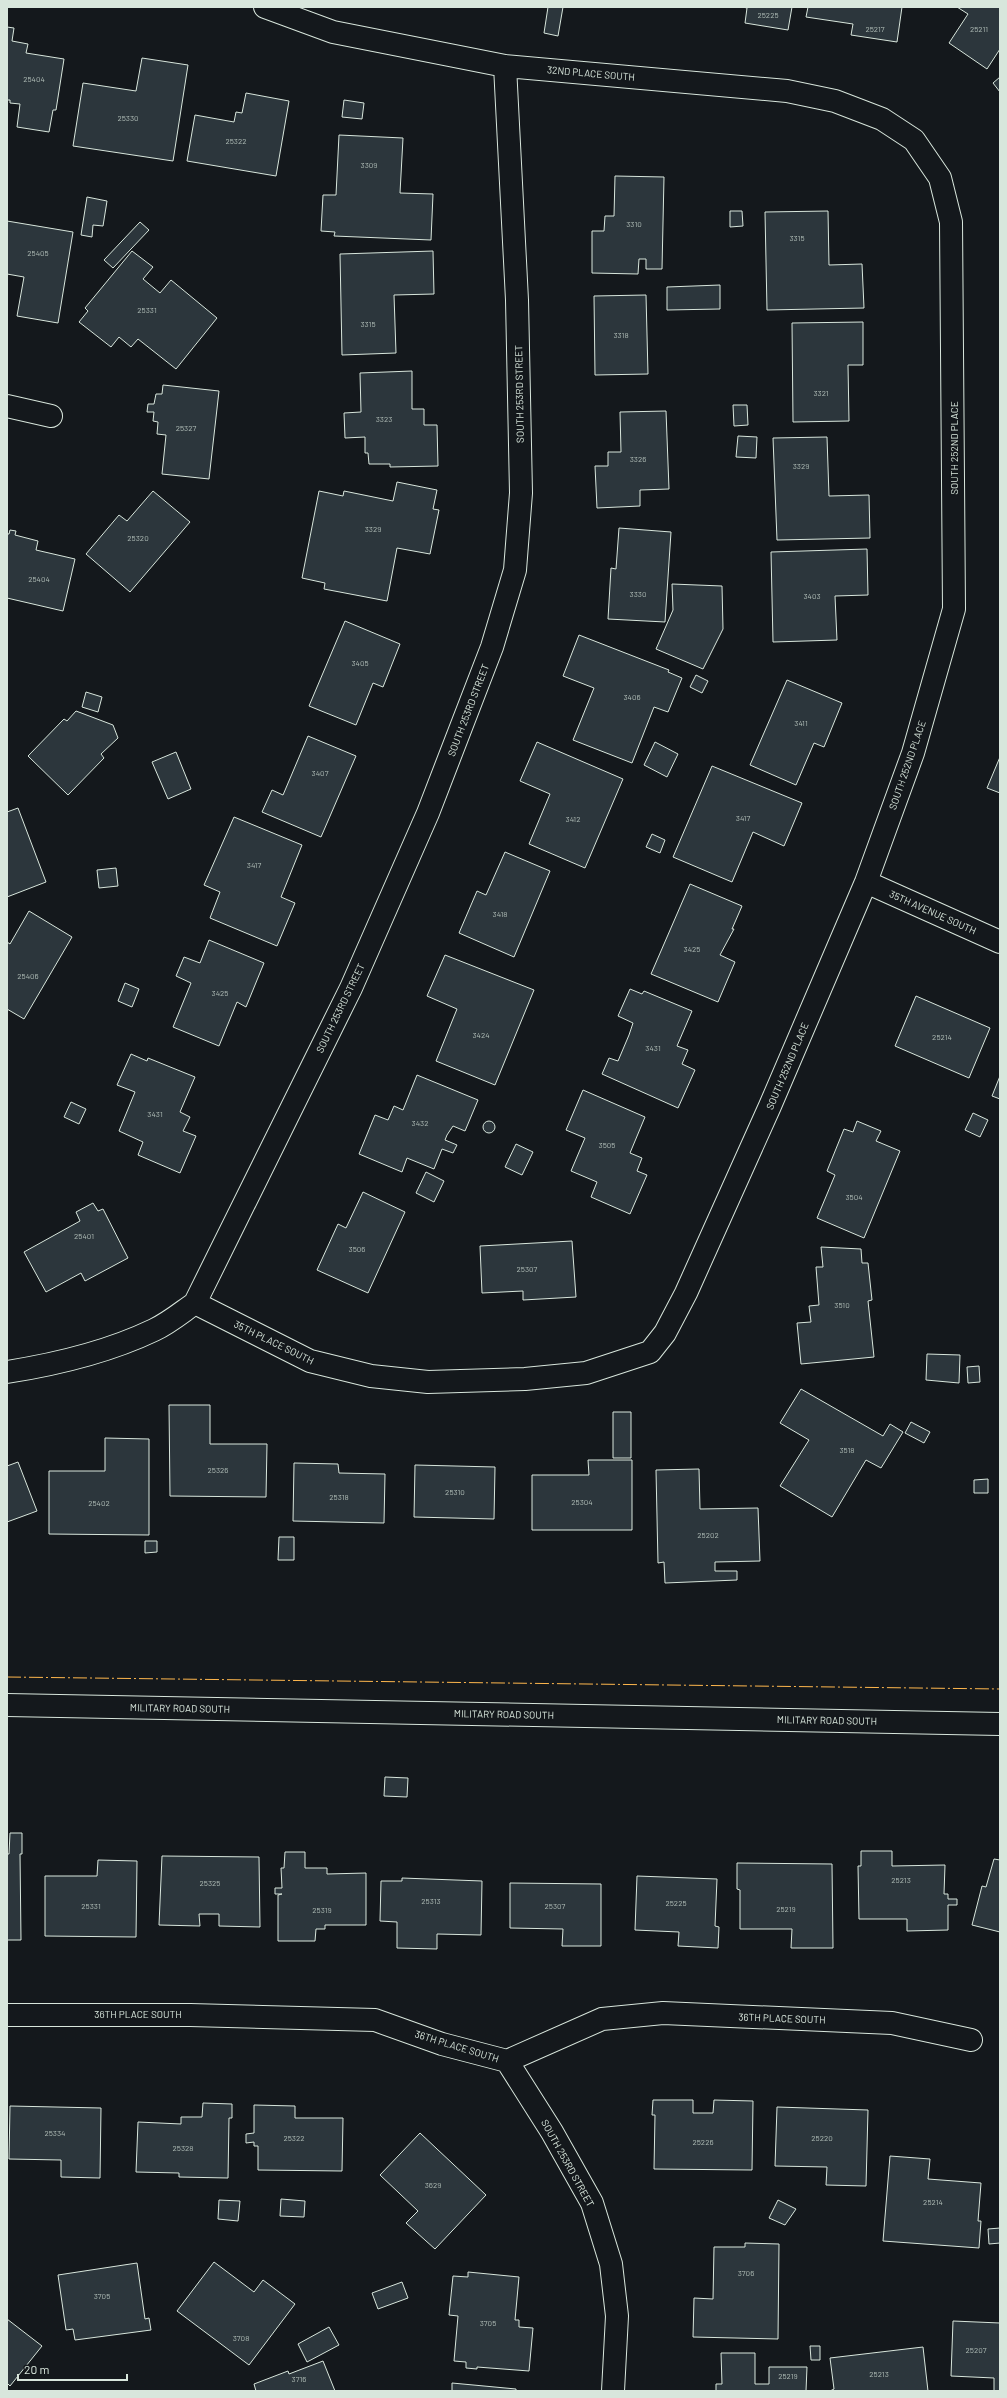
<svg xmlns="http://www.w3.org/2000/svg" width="1007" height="2398" font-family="Barlow,sans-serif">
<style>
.building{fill:#2c363c;stroke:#d8e6dc}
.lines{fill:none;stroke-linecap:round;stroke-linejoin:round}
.minor-casing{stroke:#d8e6dc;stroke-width:24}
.major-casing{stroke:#d8e6dc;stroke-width:24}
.minor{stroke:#14181c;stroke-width:22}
.major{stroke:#14181c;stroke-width:22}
.power{stroke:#ffb74d;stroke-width:1;stroke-dasharray:14 3 2 3;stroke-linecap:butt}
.labels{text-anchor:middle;stroke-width:3;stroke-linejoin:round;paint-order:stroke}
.number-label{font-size:8px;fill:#adbab4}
.street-label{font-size:10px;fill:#d8e6dc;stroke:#14181c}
</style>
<rect width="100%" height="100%" fill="#14181c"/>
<path class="building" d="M 548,7 L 563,7 L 558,36 L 544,33 Z
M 743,7 L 792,7 L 788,30 L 745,23 L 747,8 Z
M 808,7 L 902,7 L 897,42 L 851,35 L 853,24 L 806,17 Z
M 957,7 L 1000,7 L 1000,49 L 987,69 L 949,43 L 968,14 Z
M 7,27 L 14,28 L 12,41 L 28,44 L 26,53 L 64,59 L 56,110 L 53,110 L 49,132 L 17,127 L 20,104 L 10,103 L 10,100 L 7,100 Z
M 142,58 L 188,65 L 173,161 L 73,146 L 83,83 L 136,91 Z
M 1000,77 L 1000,92 L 993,83 Z
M 246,93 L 289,101 L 276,176 L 187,161 L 195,115 L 234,122 L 236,112 L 242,113 Z
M 344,100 L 364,103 L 362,119 L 342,117 Z
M 339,135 L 403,138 L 400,193 L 433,194 L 431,240 L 334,236 L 335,232 L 321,231 L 323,195 L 336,195 Z
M 615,176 L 664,177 L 662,269 L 646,269 L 646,259 L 639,259 L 638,274 L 592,273 L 592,231 L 604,231 L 605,216 L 614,216 Z
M 87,197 L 107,201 L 103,226 L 93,225 L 92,237 L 81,235 Z
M 730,211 L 742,211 L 743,226 L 730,227 Z
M 828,211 L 829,265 L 862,264 L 864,308 L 767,310 L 765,212 Z
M 7,221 L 73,232 L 58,323 L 17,316 L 24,277 L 7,274 Z
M 140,222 L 149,230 L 113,268 L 104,260 Z
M 132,251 L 153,267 L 143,279 L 160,293 L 171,280 L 217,318 L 176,369 L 138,339 L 131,347 L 119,337 L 111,347 L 79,322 L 88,311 L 85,308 Z
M 433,251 L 434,294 L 394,295 L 396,353 L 342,355 L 340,254 Z
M 720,285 L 720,309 L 667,310 L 667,287 Z
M 646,295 L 648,374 L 595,375 L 594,296 Z
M 863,322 L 863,365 L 848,365 L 849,421 L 793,422 L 792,323 Z
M 412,371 L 412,409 L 424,409 L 424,425 L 437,425 L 438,466 L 390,467 L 390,464 L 369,464 L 368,453 L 365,453 L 365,437 L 345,438 L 344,413 L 361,412 L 360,373 Z
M 163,385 L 219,391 L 209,479 L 162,474 L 166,435 L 157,434 L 158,422 L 153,421 L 154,412 L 147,412 L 148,404 L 154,404 L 156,394 L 162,394 Z
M 733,405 L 747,405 L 748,425 L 734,426 Z
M 666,411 L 669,489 L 640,490 L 640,506 L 597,508 L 595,466 L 608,466 L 608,452 L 621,452 L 620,412 Z
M 738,436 L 757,437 L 756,458 L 736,457 Z
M 827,437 L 829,496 L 869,495 L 870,538 L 777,540 L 773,438 Z
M 397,482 L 437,490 L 433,509 L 439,510 L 430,554 L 397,548 L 387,601 L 324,589 L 325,583 L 302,578 L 319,491 L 343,496 L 344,491 L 393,501 Z
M 153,491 L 190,522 L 130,592 L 86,554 L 119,515 L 127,521 Z
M 619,528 L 671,532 L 665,622 L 608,619 L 611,568 L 616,569 Z
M 10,530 L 16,531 L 15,535 L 38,541 L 36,550 L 75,559 L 63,611 L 7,598 L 7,534 L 9,534 Z
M 867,549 L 868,595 L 835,596 L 837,640 L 773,642 L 771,552 Z
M 672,584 L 722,586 L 723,629 L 703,669 L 656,649 L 673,610 Z
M 345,621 L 400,644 L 383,687 L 373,683 L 356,725 L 309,706 Z
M 579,635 L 669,670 L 668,672 L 682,678 L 668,712 L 654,707 L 632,763 L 573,740 L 594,688 L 563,676 Z
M 696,675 L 708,681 L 702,693 L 690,687 Z
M 787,680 L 842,703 L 824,747 L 814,743 L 796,785 L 750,765 Z
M 86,692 L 102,697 L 98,712 L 82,707 Z
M 76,711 L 113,725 L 118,738 L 101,754 L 104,758 L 68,795 L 28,756 L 64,719 L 67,721 Z
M 308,736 L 356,756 L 321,837 L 262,812 L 272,790 L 283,795 Z
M 537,742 L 623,779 L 585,868 L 529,844 L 550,794 L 520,781 Z
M 655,742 L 678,754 L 667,777 L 644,765 Z
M 176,752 L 191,789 L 168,799 L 152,762 Z
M 1000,757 L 1000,793 L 987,788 Z
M 712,766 L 802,803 L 784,846 L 753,832 L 732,882 L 673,857 Z
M 18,808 L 46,882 L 7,897 L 7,812 Z
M 234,817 L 302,845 L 281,897 L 295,903 L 277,946 L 210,918 L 220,892 L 204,885 Z
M 652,834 L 665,840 L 660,853 L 646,847 Z
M 505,852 L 550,871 L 514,957 L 459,933 L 477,891 L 486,895 Z
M 116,868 L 118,886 L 99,888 L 97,870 Z
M 690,884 L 742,906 L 732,929 L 734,929 L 720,955 L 735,962 L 718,1002 L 651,974 Z
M 29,911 L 72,937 L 24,1019 L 7,1009 L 7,942 L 10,944 Z
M 209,940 L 264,963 L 246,1007 L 237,1002 L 219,1046 L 173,1027 L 191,983 L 176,976 L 184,957 L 200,963 Z
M 445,955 L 534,990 L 495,1085 L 436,1061 L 457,1009 L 427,996 Z
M 125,983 L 139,989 L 132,1007 L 118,1001 Z
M 630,989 L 642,994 L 644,991 L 692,1011 L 677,1046 L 688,1050 L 682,1064 L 695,1070 L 678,1108 L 602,1074 L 609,1058 L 618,1061 L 629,1035 L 633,1023 L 618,1016 Z
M 916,996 L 990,1028 L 969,1078 L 895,1046 Z
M 131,1054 L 147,1061 L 148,1058 L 195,1077 L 180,1112 L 190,1117 L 183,1131 L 196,1136 L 180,1173 L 138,1155 L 143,1142 L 119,1131 L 135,1092 L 117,1085 Z
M 417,1075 L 478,1100 L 465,1131 L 453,1126 L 447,1135 L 445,1140 L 457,1145 L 453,1153 L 442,1149 L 434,1169 L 407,1158 L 402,1172 L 359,1154 L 375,1115 L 388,1120 L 394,1106 L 403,1110 Z
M 1000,1076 L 1000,1099 L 992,1096 Z
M 583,1090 L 645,1117 L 630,1153 L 642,1158 L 637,1171 L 647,1175 L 630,1214 L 591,1197 L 597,1182 L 571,1171 L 585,1138 L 566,1130 Z
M 71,1102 L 86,1109 L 79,1124 L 64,1117 Z
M 973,1113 L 988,1120 L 980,1137 L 965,1130 Z
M483 1127a6 6 0 1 1 12 0a6 6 0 1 1-12 0Z
M 857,1121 L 881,1131 L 876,1141 L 900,1151 L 864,1238 L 817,1218 L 835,1175 L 827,1171 L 844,1129 L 853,1132 Z
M 516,1144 L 533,1152 L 522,1175 L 505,1167 Z
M 426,1172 L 444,1181 L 434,1202 L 416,1193 Z
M 363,1192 L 405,1212 L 368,1293 L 317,1270 L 338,1224 L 346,1228 Z
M 93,1203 L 98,1211 L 103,1209 L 128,1258 L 85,1281 L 81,1273 L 46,1292 L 24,1252 L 80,1221 L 76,1212 Z
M 572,1241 L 576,1297 L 523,1300 L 523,1291 L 482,1293 L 480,1246 Z
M 821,1247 L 861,1249 L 862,1263 L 868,1263 L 872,1300 L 868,1301 L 874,1357 L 801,1364 L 797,1323 L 811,1322 L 809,1306 L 819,1305 L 816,1267 L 823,1267 Z
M 927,1354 L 960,1355 L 959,1383 L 926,1380 Z
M 979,1366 L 980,1382 L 968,1383 L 967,1367 Z
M 801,1389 L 883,1436 L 890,1424 L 903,1432 L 881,1468 L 866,1460 L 832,1517 L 780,1486 L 809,1440 L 780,1423 Z
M 169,1405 L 210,1405 L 210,1444 L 267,1444 L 266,1497 L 170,1496 Z
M 613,1412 L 631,1412 L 631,1458 L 613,1458 Z
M 911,1422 L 930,1432 L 924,1443 L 905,1433 Z
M 105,1438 L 149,1439 L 149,1535 L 49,1534 L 49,1471 L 105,1471 Z
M 588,1460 L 632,1460 L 632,1530 L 532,1530 L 532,1475 L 589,1475 Z
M 18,1462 L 37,1511 L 7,1522 L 7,1466 Z
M 294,1463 L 338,1464 L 339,1473 L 385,1474 L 384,1523 L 293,1521 Z
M 415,1465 L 495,1467 L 494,1519 L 414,1517 Z
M 699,1469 L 700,1509 L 758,1508 L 760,1561 L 715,1562 L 715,1571 L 737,1571 L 737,1580 L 665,1583 L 664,1562 L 658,1563 L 656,1470 Z
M 988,1479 L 988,1493 L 974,1493 L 974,1480 Z
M 279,1537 L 294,1537 L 294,1560 L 278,1560 Z
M 145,1541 L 157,1541 L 157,1552 L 145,1553 Z
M 385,1777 L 408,1778 L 407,1797 L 384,1796 Z
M 10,1833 L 22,1833 L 22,1854 L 20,1854 L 21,1940 L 7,1940 L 7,1854 L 9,1854 Z
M 861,1851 L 892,1851 L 892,1866 L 945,1865 L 944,1894 L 948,1894 L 948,1899 L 957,1899 L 957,1905 L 948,1905 L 948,1930 L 907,1931 L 907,1919 L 859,1919 L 858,1866 L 861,1866 Z
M 285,1852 L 305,1852 L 305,1868 L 327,1868 L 327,1874 L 366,1873 L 366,1925 L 325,1925 L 325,1929 L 316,1929 L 315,1941 L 278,1941 L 278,1895 L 282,1894 L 275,1894 L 275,1888 L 282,1888 L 281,1868 L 284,1868 Z
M 162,1856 L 259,1857 L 260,1927 L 219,1926 L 219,1914 L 199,1914 L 200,1926 L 159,1925 Z
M 994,1859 L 1000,1860 L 1000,1932 L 972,1925 L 982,1886 L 986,1887 Z
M 98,1860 L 137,1861 L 136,1937 L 45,1936 L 45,1876 L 97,1876 Z
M 737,1863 L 832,1864 L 833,1948 L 791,1948 L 792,1929 L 740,1929 L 740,1890 L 737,1889 Z
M 637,1876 L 717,1879 L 715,1926 L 719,1927 L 718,1948 L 678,1946 L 679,1932 L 635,1930 Z
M 402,1878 L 482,1881 L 481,1935 L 437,1934 L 437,1949 L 397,1948 L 397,1922 L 380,1921 L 381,1881 L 402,1881 Z
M 510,1883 L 601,1884 L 601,1946 L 562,1946 L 563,1929 L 510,1928 Z
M 653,2100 L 693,2100 L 693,2113 L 713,2113 L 714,2100 L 753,2101 L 752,2170 L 654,2169 L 655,2115 L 652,2115 Z
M 203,2103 L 232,2104 L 232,2118 L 229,2118 L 228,2178 L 179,2177 L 179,2173 L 136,2172 L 138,2122 L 181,2124 L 181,2117 L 202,2117 Z
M 254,2105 L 295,2106 L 295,2118 L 343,2118 L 342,2171 L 258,2170 L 258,2146 L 254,2146 L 254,2142 L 246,2143 L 246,2134 L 254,2133 Z
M 10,2106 L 101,2108 L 100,2178 L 61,2177 L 61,2160 L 9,2159 Z
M 777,2107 L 868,2110 L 866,2186 L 826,2185 L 827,2167 L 775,2166 Z
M 420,2133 L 486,2195 L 435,2249 L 406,2223 L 418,2211 L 380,2175 Z
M 890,2156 L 930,2159 L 928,2179 L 981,2183 L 978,2221 L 981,2221 L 979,2248 L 883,2241 Z
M 281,2199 L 305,2201 L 304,2217 L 280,2216 Z
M 219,2200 L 240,2201 L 238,2221 L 218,2219 Z
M 778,2200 L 796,2209 L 785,2225 L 769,2218 Z
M 1000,2228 L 1000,2243 L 989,2244 L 988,2229 Z
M 745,2243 L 779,2244 L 778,2339 L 693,2337 L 694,2298 L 713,2299 L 714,2247 L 745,2247 Z
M 214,2262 L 254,2292 L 263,2280 L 295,2304 L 249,2365 L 177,2311 Z
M 137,2263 L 145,2319 L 149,2318 L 151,2330 L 75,2340 L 73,2329 L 66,2330 L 58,2275 Z
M 468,2272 L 519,2277 L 515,2320 L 519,2320 L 519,2327 L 533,2328 L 529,2371 L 477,2367 L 477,2369 L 466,2368 L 466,2362 L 454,2361 L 458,2316 L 449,2315 L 453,2276 L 468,2277 Z
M 402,2282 L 408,2298 L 378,2309 L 372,2293 Z
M 7,2319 L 42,2346 L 10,2386 L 7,2383 Z
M 953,2321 L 1000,2323 L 1000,2391 L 994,2391 L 994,2378 L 951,2376 Z
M 329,2327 L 339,2345 L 307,2362 L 298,2344 Z
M 810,2346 L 820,2346 L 820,2360 L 811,2360 Z
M 923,2347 L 928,2391 L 830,2391 L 834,2389 L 830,2358 Z
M 721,2353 L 755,2353 L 755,2384 L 769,2384 L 769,2367 L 807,2367 L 806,2391 L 716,2391 L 716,2384 L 722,2384 Z
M 323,2361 L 335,2391 L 256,2391 L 254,2384 L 288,2371 L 289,2374 Z
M 452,2383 L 516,2389 L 516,2391 L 452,2391 Z"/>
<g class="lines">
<defs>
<path id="minor" d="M 7,406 L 51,416
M 866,882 L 1000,942
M 195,1303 L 310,1361 L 371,1376 L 428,1382 L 525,1379 L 586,1373 L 650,1352 L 665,1333 L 686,1293 L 770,1106 L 866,882 L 913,753 L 954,609 L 951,222 L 940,178 L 914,140 L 882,119 L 835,101 L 787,91 L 505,66 L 333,32 L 265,7
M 195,1303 L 351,988 L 428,813 L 492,647 L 515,570 L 521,493 L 517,300 L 505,66
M 7,1372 C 58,1364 108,1352 154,1330 C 169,1323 182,1312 195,1303
M 7,2015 L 190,2015 L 375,2020 L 442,2044 L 507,2061 L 602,2019 L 663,2013 L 892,2023 L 971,2040
M 507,2061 L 552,2132 L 592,2203 L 611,2264 L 617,2316 L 613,2391"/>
<path id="major" d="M 7,1705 L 1000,1724"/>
</defs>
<use href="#minor" class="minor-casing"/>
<use href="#major" class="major-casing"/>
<use href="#minor" class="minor"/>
<use href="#major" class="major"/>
<path class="power" d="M 7,1677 L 1000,1689"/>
</g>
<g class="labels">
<g class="number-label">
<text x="768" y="18">25225</text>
<text x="875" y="32">25217</text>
<text x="979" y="32">25211</text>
<text x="34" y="82">25404</text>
<text x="128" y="121">25330</text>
<text x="236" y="144">25322</text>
<text x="369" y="168">3309</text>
<text x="634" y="227">3310</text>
<text x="797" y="241">3315</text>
<text x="38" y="256">25405</text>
<text x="147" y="313">25331</text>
<text x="368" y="327">3315</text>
<text x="621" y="338">3318</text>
<text x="821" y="396">3321</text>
<text x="384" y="422">3323</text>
<text x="186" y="431">25327</text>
<text x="638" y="462">3326</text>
<text x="801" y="469">3329</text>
<text x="373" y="532">3329</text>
<text x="138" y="541">25320</text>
<text x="39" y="582">25404</text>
<text x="638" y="597">3330</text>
<text x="812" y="599">3403</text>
<text x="360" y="666">3405</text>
<text x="632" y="700">3406</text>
<text x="801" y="726">3411</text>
<text x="320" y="776">3407</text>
<text x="743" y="821">3417</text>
<text x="573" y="822">3412</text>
<text x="254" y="868">3417</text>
<text x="500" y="917">3418</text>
<text x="692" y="952">3425</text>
<text x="28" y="979">25406</text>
<text x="220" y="996">3425</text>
<text x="481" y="1038">3424</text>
<text x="942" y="1040">25214</text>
<text x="653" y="1051">3431</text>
<text x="155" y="1117">3431</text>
<text x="420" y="1126">3432</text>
<text x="607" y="1148">3505</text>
<text x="854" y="1200">3504</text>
<text x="84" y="1239">25401</text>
<text x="357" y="1252">3506</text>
<text x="527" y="1272">25307</text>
<text x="842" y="1308">3510</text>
<text x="847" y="1453">3518</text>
<text x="218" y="1473">25326</text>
<text x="455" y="1495">25310</text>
<text x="339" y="1500">25318</text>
<text x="582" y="1505">25304</text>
<text x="99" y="1506">25402</text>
<text x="708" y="1538">25202</text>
<text x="901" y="1883">25213</text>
<text x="210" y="1886">25325</text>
<text x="431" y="1904">25313</text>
<text x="676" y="1906">25225</text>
<text x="91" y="1909">25331</text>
<text x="555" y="1909">25307</text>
<text x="786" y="1912">25219</text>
<text x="322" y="1913">25319</text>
<text x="55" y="2136">25334</text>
<text x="294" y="2141">25322</text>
<text x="822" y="2141">25220</text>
<text x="703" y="2145">25226</text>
<text x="183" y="2151">25328</text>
<text x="433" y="2188">3629</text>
<text x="933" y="2205">25214</text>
<text x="746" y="2276">3706</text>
<text x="102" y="2299">3705</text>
<text x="488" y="2326">3705</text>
<text x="241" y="2341">3708</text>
<text x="976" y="2353">25207</text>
<text x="879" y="2377">25213</text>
<text x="788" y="2379">25219</text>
<text x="299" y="2382">3716</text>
</g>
<g class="street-label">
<text transform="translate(591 73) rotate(5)" y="4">32ND PLACE SOUTH</text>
<text transform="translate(519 394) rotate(-91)" y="4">SOUTH 253RD STREET</text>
<text transform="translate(954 448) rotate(-90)" y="4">SOUTH 252ND PLACE</text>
<text transform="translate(468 710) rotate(-69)" y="4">SOUTH 253RD STREET</text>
<text transform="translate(907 765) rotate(-71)" y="4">SOUTH 252ND PLACE</text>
<text transform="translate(933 912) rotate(24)" y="4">35TH AVENUE SOUTH</text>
<text transform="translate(340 1008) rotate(-64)" y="4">SOUTH 253RD STREET</text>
<text transform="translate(787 1066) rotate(-67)" y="4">SOUTH 252ND PLACE</text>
<text transform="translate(274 1342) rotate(26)" y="4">35TH PLACE SOUTH</text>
<text transform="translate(180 1708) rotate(1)" y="4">MILITARY ROAD SOUTH</text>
<text transform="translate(504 1714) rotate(1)" y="4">MILITARY ROAD SOUTH</text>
<text transform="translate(827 1720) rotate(1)" y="4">MILITARY ROAD SOUTH</text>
<text x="138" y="2018">36TH PLACE SOUTH</text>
<text transform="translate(782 2018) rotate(2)" y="4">36TH PLACE SOUTH</text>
<text transform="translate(457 2046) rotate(17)" y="4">36TH PLACE SOUTH</text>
<text transform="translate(568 2163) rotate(61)" y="4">SOUTH 253RD STREET</text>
</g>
</g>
<rect width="1007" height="2398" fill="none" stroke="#d8e6dc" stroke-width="16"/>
<path d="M18 2374v6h109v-6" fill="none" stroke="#d8e6dc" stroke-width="2"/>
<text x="24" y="2374" font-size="12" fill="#d8e6dc" stroke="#14181c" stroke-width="3" paint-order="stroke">20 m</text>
</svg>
